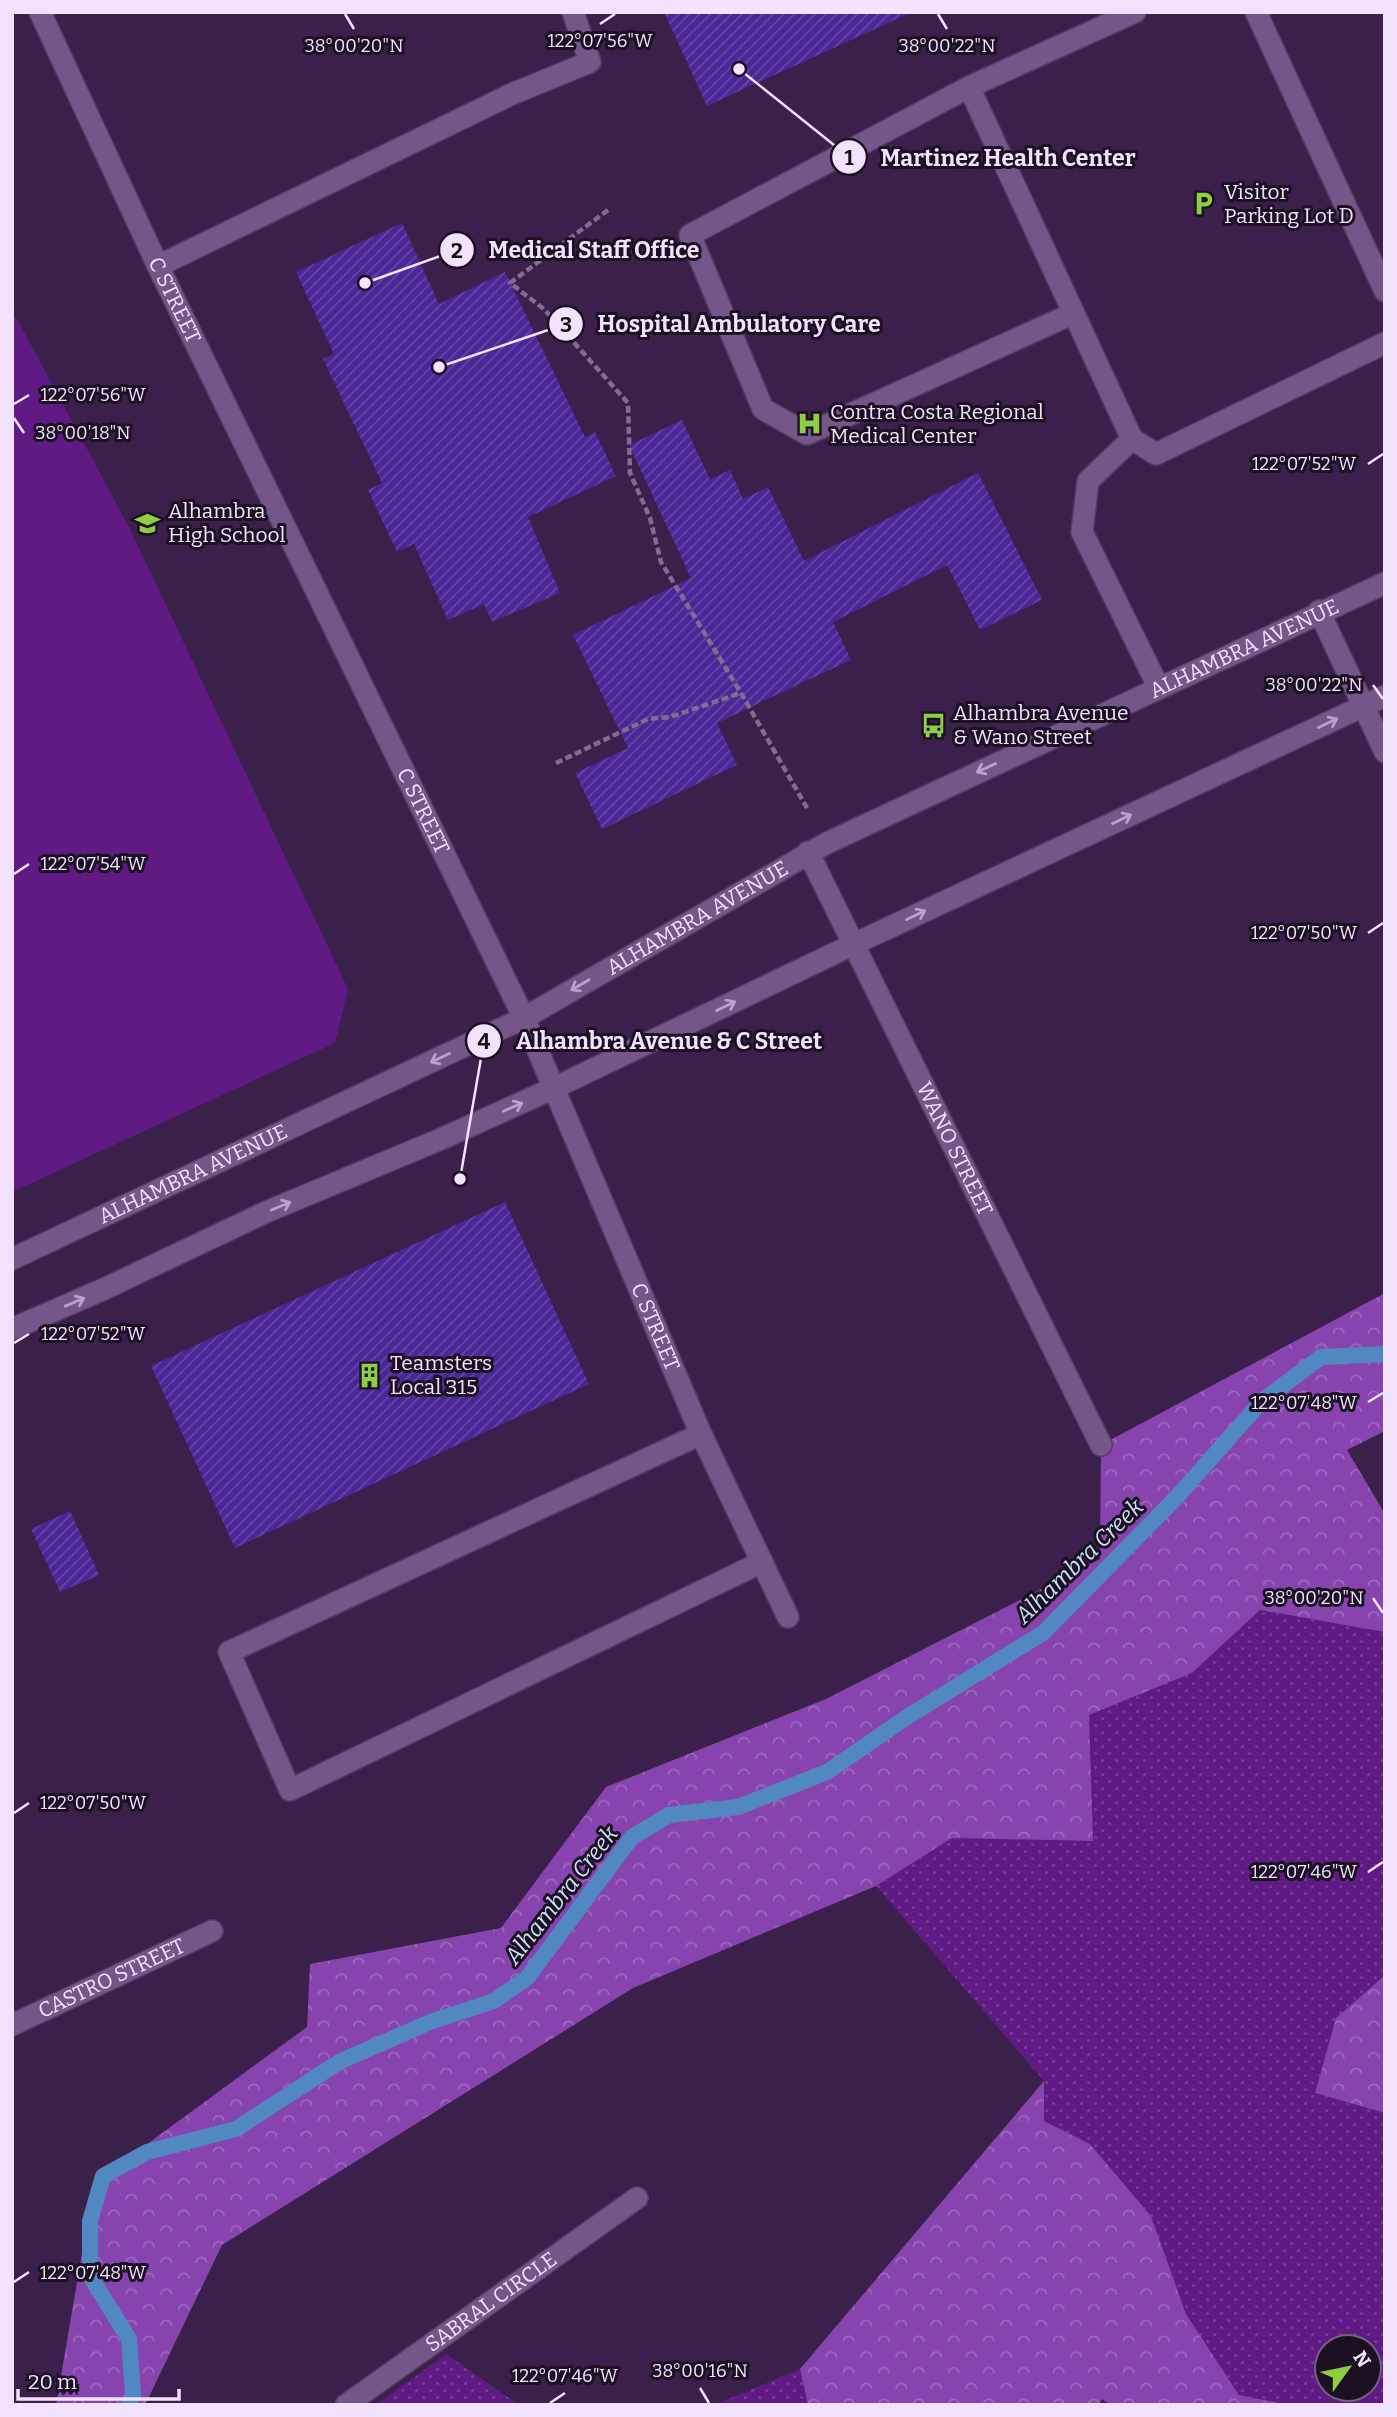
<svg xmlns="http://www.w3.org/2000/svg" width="1397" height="2417" font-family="Bitter,serif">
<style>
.grass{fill:url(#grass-dots);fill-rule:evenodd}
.forest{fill:url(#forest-crowns)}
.park{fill:#5f1a83}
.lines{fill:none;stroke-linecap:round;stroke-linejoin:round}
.stream{stroke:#5288c2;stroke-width:16}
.building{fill:url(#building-hatch)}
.service-casing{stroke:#533b61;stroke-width:24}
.minor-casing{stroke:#533b61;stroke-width:24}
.secondary-casing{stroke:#533b61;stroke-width:24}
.path{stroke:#826c91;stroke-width:4.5;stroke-dasharray:7 3.5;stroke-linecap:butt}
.service{stroke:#745788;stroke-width:21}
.minor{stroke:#745788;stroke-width:21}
.secondary{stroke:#745788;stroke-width:21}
.oneway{stroke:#b9a3c9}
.ticks{fill:none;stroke:#f2e2fe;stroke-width:2.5}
.labels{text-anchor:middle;stroke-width:6;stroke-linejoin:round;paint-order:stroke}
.poi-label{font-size:21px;fill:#f2e2fe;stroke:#1c1023;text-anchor:start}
.street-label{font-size:21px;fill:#f2e2fe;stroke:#1c1023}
.water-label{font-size:23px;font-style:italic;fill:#cbe1f8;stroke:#1c1023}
.ticks-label{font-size:18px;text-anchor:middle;fill:#f2e2fe;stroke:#1c1023;stroke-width:6;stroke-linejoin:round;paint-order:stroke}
.leader{fill:none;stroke:#f2e2fe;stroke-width:2.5}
.callout-dot{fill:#f2e2fe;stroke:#1c1023;stroke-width:2.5}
.mark-label{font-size:21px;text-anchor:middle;font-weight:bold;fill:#111}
.callout-label{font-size:23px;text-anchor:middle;font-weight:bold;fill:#f2e2fe;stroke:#1c1023;stroke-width:6;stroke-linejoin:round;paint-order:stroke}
</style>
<defs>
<pattern id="grass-dots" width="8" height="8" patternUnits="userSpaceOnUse" patternTransform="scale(1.75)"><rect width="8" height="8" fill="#5f1a83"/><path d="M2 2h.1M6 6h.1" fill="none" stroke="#763b96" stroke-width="1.8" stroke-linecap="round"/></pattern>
<pattern id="forest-crowns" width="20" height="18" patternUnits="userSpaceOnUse" patternTransform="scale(1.75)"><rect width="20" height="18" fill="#8744ae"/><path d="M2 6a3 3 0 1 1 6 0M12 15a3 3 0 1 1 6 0" fill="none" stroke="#9e68be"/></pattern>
<pattern id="building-hatch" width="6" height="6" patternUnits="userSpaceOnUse" patternTransform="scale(1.75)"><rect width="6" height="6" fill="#4a2796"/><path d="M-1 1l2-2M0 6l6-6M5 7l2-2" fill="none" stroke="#6546a6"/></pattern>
</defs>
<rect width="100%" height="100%" fill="#3a204b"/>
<path class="grass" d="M 1260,1610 L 1385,1632 L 1385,1975 L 1336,2018 L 1315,2093 L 1385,2113 L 1385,2405 L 1288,2405 L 1239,2396 L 1186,2314 L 1151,2216 L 1090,2144 L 1044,2121 L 1044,2081 L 876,1886 L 952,1838 L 1092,1841 L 1089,1715 L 1192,1673 ZM 1327,2347 L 1369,2347 L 1369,2389 L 1327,2389 Z
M 446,2354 L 519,2405 L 376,2405 Z
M 800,2369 L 808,2405 L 714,2405 Z"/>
<path class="forest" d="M 1385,1293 L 1385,1431 L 1347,1450 L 1385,1514 L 1385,1632 L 1260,1610 L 1192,1673 L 1089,1715 L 1093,1841 L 952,1838 L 876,1886 L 633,1988 L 222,2245 L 145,2405 L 56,2405 L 94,2183 L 307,2027 L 310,1964 L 501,1928 L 606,1787 L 826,1699 L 1100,1559 L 1101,1445 Z
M 1385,1975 L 1385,2113 L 1315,2093 L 1336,2018 Z
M 1044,2081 L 1044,2121 L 1090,2144 L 1151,2216 L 1186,2314 L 1239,2395 L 1288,2405 L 1111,2405 L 1102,2399 L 1099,2405 L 808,2405 L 800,2369 Z"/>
<path class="park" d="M 12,316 L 17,319 L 129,527 L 348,989 L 335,1043 L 12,1192 Z"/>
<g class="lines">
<path class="stream" d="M 129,2405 L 133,2394 L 129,2339 L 90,2276 L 90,2221 L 103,2176 L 147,2152 L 236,2129 L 339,2062 L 430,2022 L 494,2001 L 527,1978 L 632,1837 L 669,1815 L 738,1807 L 827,1772 L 907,1717 L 1043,1633 L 1174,1500 L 1262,1401 L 1321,1357 L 1385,1354"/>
</g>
<path class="building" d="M 664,12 L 912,12 L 707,106 Z
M 402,223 L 439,304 L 505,272 L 585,437 L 595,432 L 616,476 L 528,517 L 560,593 L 492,622 L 484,604 L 448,620 L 414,544 L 397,552 L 368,490 L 382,483 L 323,359 L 334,354 L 296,272 Z
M 682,420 L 710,479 L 730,470 L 743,499 L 768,487 L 804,561 L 978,473 L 1042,600 L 980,630 L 947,565 L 833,622 L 851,660 L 717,723 L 737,765 L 602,829 L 575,773 L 628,748 L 573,635 L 691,578 L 629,445 Z
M 505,1202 L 589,1384 L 235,1548 L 151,1366 Z
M 70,1511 L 99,1575 L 60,1592 L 31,1529 Z"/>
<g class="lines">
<defs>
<path id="service" d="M 1135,12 L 969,87 L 1132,439 L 1156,454 L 1385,343
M 1256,12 L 1385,291
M 969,87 L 690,235 L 763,409 L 807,434 L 1074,313
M 158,266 L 512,94 L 590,62 L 573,12
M 1132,439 L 1088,481 L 1082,532 L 1159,688
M 701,1434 L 229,1652 L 290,1790 L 762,1562"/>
<g id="minor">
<path id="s1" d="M 40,12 L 158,266 L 524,1018 L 701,1434 L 788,1617"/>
<path d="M 1319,611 L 1385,752"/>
<path id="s2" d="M 808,852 L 1101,1445"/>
<path id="s3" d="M 12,2025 L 212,1931"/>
<path id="s4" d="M 346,2405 L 637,2198"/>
</g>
<g id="secondary">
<path id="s5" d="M 12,1259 L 524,1018 L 827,843 L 1385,583"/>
<path d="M 12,1329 L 104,1289 L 266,1212 L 441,1139 L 554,1088 L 854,944 L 1385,696"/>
</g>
</defs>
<use href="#service" class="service-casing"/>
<use href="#minor" class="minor-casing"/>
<use href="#secondary" class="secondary-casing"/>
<path class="path" d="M 608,210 L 510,283 L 544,309 L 628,403 L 630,473 L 650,518 L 661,562 L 741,693 L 807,808
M 556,763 L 648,719 L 670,717 L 741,693"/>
<use href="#service" class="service"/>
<use href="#minor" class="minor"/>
<use href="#secondary" class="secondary"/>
</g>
<defs><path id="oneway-shaft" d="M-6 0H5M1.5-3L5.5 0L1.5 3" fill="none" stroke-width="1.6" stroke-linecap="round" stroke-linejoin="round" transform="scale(1.75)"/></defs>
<g class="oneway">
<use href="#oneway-shaft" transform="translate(1328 723) rotate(-25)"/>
<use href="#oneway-shaft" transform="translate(986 768) rotate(155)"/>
<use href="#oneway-shaft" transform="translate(1122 819) rotate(-25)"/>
<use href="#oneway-shaft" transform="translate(916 915) rotate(-25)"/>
<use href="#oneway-shaft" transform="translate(580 985) rotate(150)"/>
<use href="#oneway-shaft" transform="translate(726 1006) rotate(-26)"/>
<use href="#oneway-shaft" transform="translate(440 1058) rotate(155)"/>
<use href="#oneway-shaft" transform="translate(513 1107) rotate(-24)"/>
<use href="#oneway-shaft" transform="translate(281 1206) rotate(-22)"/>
<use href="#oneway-shaft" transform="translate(75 1302) rotate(-23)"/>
</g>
<path class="ticks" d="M 345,14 L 354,29M 938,14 L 947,29M 600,24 L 615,14M 14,404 L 29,395M 14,418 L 24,433M 1368,464 L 1383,454M 1373,685 L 1383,699M 14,874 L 29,864M 1368,933 L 1383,923M 14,1343 L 29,1334M 1368,1402 L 1383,1393M 1373,1598 L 1383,1613M 14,1813 L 29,1803M 1368,1872 L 1383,1862M 14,2282 L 29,2272M 700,2388 L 709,2403M 550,2403 L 565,2393"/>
<defs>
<symbol id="parking-bare" viewBox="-9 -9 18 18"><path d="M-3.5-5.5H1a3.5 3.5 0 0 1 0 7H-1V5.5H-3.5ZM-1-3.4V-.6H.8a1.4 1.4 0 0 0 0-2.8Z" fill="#8ece43" stroke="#1c1023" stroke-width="2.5" paint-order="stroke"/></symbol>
<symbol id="hospital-bare" viewBox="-9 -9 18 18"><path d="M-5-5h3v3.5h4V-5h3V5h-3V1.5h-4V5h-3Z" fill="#8ece43" stroke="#1c1023" stroke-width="2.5" paint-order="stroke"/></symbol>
<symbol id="school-bare" viewBox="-9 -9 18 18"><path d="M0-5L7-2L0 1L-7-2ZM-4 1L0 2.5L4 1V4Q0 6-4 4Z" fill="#8ece43" stroke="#1c1023" stroke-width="2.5" paint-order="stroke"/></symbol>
<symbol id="bus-bare" viewBox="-9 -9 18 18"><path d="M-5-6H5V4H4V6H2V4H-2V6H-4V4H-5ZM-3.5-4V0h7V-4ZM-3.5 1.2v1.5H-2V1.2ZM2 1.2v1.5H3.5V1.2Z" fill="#8ece43" stroke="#1c1023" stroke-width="2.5" paint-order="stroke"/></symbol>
<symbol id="building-bare" viewBox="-9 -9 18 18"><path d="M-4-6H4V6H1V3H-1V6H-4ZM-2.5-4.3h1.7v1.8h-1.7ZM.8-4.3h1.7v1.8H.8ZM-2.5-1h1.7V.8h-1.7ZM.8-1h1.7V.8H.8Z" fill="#8ece43" stroke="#1c1023" stroke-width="2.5" paint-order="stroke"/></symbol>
</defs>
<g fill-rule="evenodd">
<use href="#parking-bare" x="1186" y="186" width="35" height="35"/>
<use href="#hospital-bare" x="792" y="406" width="35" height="35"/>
<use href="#school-bare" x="130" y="506" width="35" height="35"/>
<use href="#bus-bare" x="916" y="708" width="35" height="35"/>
<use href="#building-bare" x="352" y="1358" width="35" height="35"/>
</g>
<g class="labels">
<g class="poi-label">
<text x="1224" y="199">Visitor<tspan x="1224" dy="24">Parking Lot D</tspan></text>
<text x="830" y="419">Contra Costa Regional<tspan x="830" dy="24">Medical Center</tspan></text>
<text x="168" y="518">Alhambra<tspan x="168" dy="24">High School</tspan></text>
<text x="953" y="720">Alhambra Avenue<tspan x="953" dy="24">&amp; Wano Street</tspan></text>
<text x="390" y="1370">Teamsters<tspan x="390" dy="24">Local 315</tspan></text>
</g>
<g class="street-label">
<text dy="7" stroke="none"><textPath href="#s1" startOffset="318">C STREET</textPath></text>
<text dy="7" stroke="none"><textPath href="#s5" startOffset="1376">ALHAMBRA AVENUE</textPath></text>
<text dy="7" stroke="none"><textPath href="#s1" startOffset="886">C STREET</textPath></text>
<text dy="7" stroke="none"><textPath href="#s5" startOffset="766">ALHAMBRA AVENUE</textPath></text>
<text dy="7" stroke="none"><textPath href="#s2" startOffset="331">WANO STREET</textPath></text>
<text dy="7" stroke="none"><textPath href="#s5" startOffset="200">ALHAMBRA AVENUE</textPath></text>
<text dy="7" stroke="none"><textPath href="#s1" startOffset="1452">C STREET</textPath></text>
<text dy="7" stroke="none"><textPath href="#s3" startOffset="110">CASTRO STREET</textPath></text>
<text dy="7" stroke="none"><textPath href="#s4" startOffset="178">SABRAL CIRCLE</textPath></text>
</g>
<g class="water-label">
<text transform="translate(1079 1561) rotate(-44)" y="8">Alhambra Creek</text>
<text transform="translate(561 1895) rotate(-52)" y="8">Alhambra Creek</text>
</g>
</g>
<g class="ticks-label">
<text x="600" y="47">122°07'56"W</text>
<text x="354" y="52">38°00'20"N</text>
<text x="947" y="52">38°00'22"N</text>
<text x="93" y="401">122°07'56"W</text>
<text x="83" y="439">38°00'18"N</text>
<text x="1304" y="470">122°07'52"W</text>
<text x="1314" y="691">38°00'22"N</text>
<text x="93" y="870">122°07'54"W</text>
<text x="1304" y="939">122°07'50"W</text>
<text x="93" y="1340">122°07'52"W</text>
<text x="1304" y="1409">122°07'48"W</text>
<text x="1314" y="1604">38°00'20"N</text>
<text x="93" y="1809">122°07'50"W</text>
<text x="1304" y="1878">122°07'46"W</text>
<text x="93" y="2279">122°07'48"W</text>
<text x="700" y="2377">38°00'16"N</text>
<text x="565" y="2382">122°07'46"W</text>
</g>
<path class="leader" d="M739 69L849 157M365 283L457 250M439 367L566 324M460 1179L484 1041"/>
<g class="callout-dot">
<circle cx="739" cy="69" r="7"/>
<circle cx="365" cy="283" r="7"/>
<circle cx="439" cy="367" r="7"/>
<circle cx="460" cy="1179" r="7"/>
<circle cx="849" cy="157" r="18"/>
<circle cx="457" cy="250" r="18"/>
<circle cx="566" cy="324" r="18"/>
<circle cx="484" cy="1041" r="18"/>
</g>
<g class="mark-label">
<text x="849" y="165">1</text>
<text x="457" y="258">2</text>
<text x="566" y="332">3</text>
<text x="484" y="1049">4</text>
</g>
<g class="callout-label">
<text x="1008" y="166">Martinez Health Center</text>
<text x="594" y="258">Medical Staff Office</text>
<text x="739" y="332">Hospital Ambulatory Care</text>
<text x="669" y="1049">Alhambra Avenue &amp; C Street</text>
</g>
<rect width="1397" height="2417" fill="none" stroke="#f2e2fe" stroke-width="28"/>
<g transform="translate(1348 2368) rotate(57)"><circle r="33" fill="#1c1023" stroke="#72647b" stroke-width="2"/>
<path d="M0-5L12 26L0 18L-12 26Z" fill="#8ece43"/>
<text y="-10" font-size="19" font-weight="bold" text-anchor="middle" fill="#f2e2fe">N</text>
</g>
<path d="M18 2389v10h161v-10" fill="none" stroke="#f2e2fe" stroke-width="3.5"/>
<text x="28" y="2389" font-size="21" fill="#f2e2fe" stroke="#1c1023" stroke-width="5" paint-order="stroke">20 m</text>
</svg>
